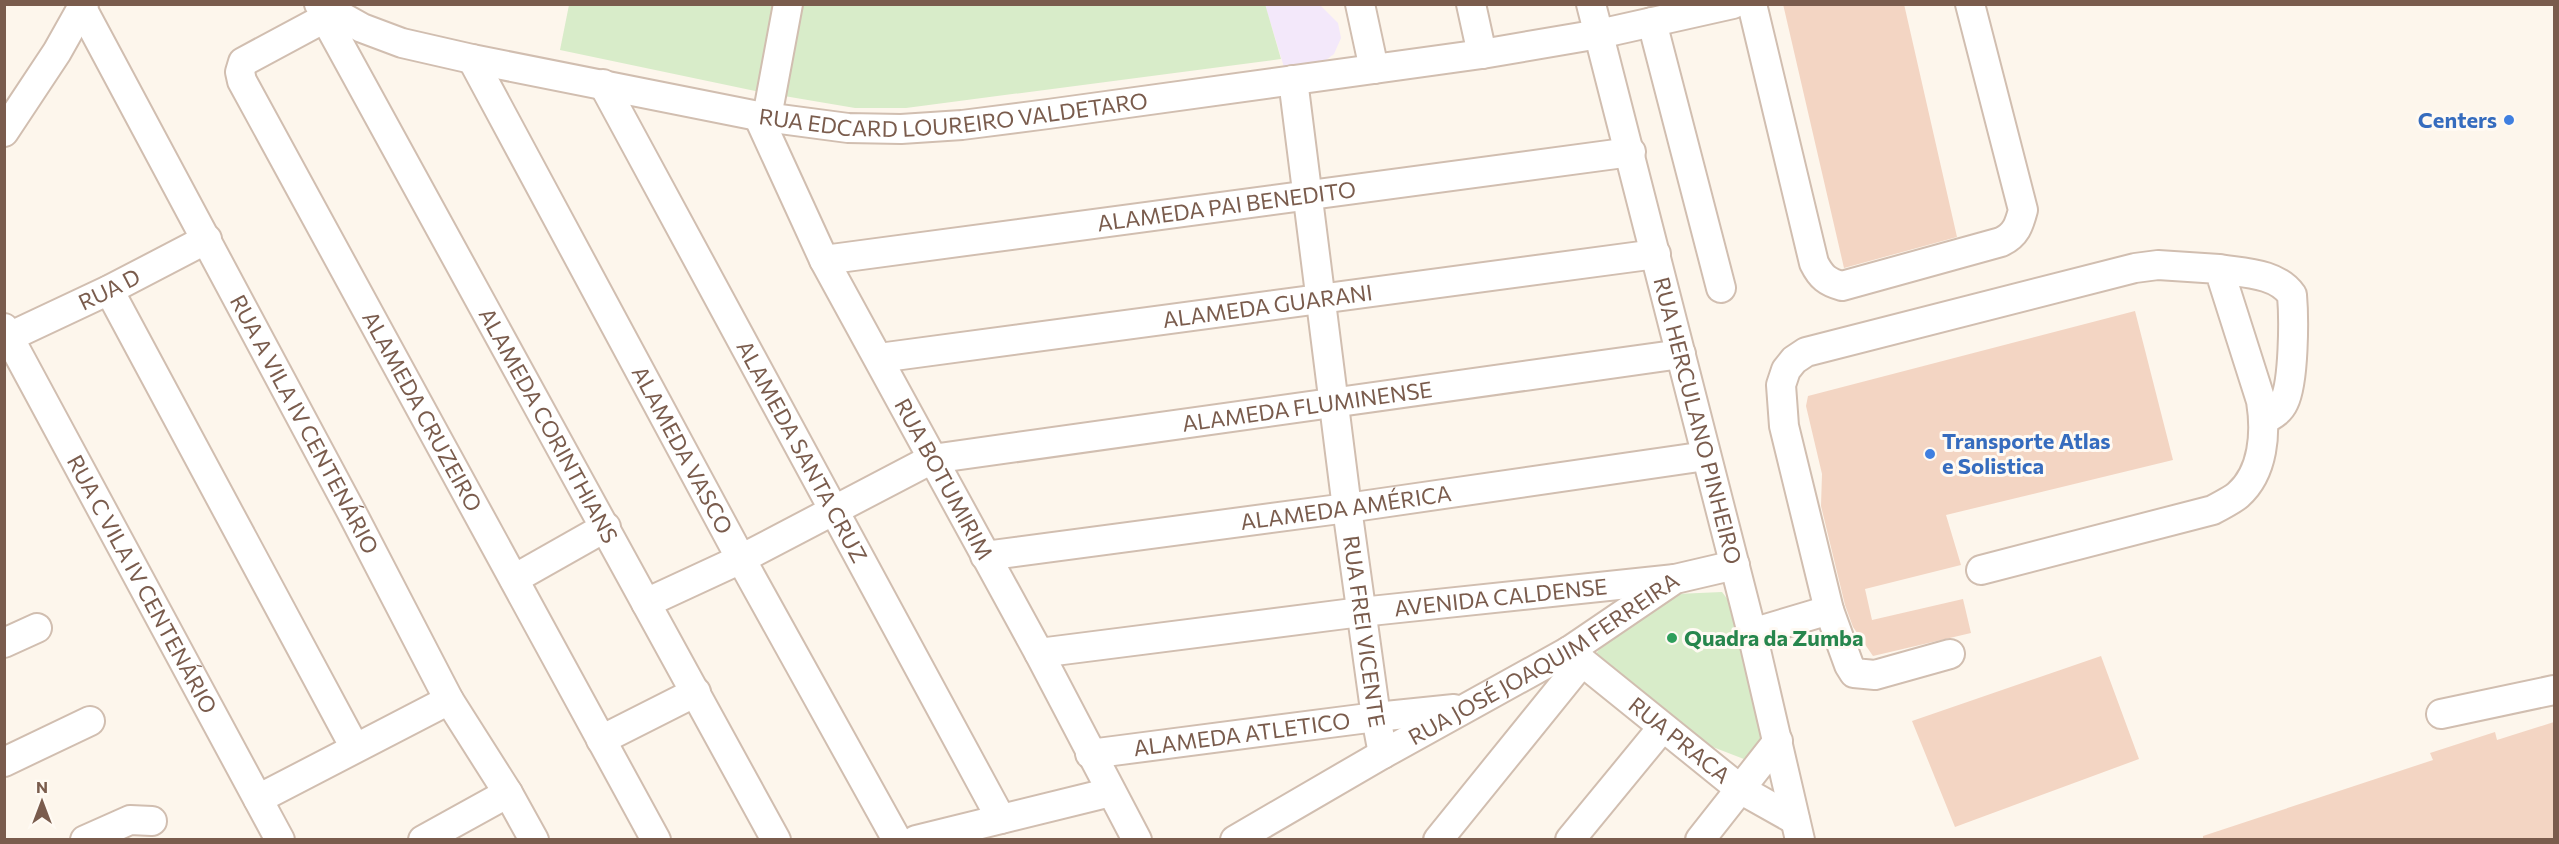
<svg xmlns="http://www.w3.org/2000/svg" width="2559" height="844" font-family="Commissioner,sans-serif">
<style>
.education{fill:#f3e8fa}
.green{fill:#d8ecc9}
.building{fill:#f3d5c3}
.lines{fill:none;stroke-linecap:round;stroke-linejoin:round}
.minor-casing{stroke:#d1beb0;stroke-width:32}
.minor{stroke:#fff;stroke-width:28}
.shop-dot{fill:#3f7fe0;stroke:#fffaf3;stroke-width:2}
.leisure-dot{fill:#2e9e5b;stroke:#fffaf3;stroke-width:2}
.labels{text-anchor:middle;stroke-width:6;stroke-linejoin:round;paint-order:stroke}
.street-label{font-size:22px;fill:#7a5c4d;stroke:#fffaf3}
.shop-label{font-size:22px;font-weight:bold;fill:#366cbe;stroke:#fffaf3;text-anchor:end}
.leisure-label{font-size:22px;font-weight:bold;fill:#27864d;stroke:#fffaf3;text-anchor:start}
</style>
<rect width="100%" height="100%" fill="#fdf6ec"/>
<path class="education" d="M 1265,5 L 1320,5 L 1338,23 L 1341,38 L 1334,54 L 1326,60 L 1284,67 Z"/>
<path class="green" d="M 1265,4 L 1281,59 L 906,108 L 855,108 L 760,92 L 560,50 L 569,5 Z
M 1722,592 L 1732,605 L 1764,747 L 1749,761 L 1705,744 L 1595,655 L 1612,632 L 1676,594 Z"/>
<path class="building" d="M 1783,4 L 1904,4 L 1957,237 L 1844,268 Z
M 2135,311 L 2173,460 L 1946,515 L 1961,565 L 1865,589 L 1872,620 L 1963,599 L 1971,633 L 1873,656 L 1853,627 L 1845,605 L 1821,506 L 1822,474 L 1806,406 L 1808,396 Z
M 2101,656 L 2139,759 L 1955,827 L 1912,721 Z
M 2554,722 L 2554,840 L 2203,840 L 2203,836 L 2433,760 L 2430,753 L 2495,732 L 2497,740 Z"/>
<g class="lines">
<defs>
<g id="minor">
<path id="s1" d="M 319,4 L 362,28 L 402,43 L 472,59 L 758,116 L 848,128 L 901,129 L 962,125 L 1048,114 L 1482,54 L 1599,34 L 1733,4"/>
<path d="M 1360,4 L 1374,69"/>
<path d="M 1471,4 L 1482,54"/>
<path id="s2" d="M 1591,4 L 1752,633 L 1800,840"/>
<path d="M 1752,4 L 1814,263 C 1821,277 1827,282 1842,286 L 2001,242 C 2016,235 2019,225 2023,210 L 1970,4"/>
<path id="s3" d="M 82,8 L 351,511 L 449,700 L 508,793 L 534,840"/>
<path id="s4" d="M 327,11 L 325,18 L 776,840"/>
<path id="s5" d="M 325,18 L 243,62 L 240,72 L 242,81 L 656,840"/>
<path d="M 1652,22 L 1721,288"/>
<path id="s6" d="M 472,59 L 741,559 L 897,840"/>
<path id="s7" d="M 1293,80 L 1347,508 L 1376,717 L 1383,754"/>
<path id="s8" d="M 603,84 L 1001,819"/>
<path id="s9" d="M 758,116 L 824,260 L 1039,653 L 1137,840"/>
<path d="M 767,117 L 788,4"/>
<path d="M 4,132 L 57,52 L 84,4"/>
<path id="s10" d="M 824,260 L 1631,152"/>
<path d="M 2219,269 C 2244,273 2277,273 2292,295 C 2294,318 2294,382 2284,402 C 2280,411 2273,415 2264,420"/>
<path d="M 109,290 L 355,748"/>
<path id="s11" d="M 4,328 L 280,840"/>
<path id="s12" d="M 9,337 L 109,290 L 207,239"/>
<path id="s13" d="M 879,358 L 1656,254"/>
<path id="s14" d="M 985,556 L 1347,508 L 1706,456"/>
<path d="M 514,579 L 606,527"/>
<path id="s15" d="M 646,603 L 741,559 L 932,459 L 1681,354"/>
<path d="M 1752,633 L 1829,610"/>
<path d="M 4,643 L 37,628"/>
<path id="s16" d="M 1569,651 L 1740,789 L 1795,820"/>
<path id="s17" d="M 1039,653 L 1361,612 L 1675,579"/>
<path d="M 1950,654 L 1875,675 L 1854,673 L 1849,665 L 1829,610 L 1784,426 L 1781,385 L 1786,370 L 1794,360 L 1806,352 L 2135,268 L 2158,265 L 2219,269 L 2261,401 C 2266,432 2264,472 2238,495 C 2231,501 2221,505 2213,510 L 1981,570"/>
<path d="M 2441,714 L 2554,690"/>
<path d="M 601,740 L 696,692"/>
<path id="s18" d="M 1090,754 L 1376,717 L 1454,709"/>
<path d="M 4,762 L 90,721"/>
<path d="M 258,799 L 449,700"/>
<path d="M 85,840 L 130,820 L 152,821"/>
<path d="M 423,840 L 508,793"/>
<path d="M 916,840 L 1111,792"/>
<path id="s19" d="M 1235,840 L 1383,754 L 1569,651 L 1675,579 L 1735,565"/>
<path d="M 1438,840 L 1582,662"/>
<path d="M 1570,840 L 1662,728"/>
<path d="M 1700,840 L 1778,741"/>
</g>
</defs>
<use href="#minor" class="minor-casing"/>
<use href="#minor" class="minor"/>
</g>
<g class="shop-dot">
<circle cx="2509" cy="120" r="6"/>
<circle cx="1930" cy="454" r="6"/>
</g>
<circle class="leisure-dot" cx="1672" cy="638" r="6"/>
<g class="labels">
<g class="street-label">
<text dy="8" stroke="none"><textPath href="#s1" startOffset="652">RUA EDCARD LOUREIRO VALDETARO</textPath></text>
<text dy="8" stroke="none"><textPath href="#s10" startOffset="406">ALAMEDA PAI BENEDITO</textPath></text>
<text dy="8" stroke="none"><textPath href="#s12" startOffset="111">RUA D</textPath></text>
<text dy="8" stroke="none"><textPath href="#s13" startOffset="392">ALAMEDA GUARANI</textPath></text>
<text dy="8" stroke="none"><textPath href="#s15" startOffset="699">ALAMEDA FLUMINENSE</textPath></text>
<text dy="8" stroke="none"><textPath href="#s5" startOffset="489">ALAMEDA CRUZEIRO</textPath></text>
<text dy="8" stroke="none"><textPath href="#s2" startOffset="430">RUA HERCULANO PINHEIRO</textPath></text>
<text dy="8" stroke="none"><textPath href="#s3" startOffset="472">RUA A VILA IV CENTENÁRIO</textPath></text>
<text dy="8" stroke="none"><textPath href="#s4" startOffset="472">ALAMEDA CORINTHIANS</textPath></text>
<text dy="8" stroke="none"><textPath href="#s6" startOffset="444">ALAMEDA VASCO</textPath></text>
<text dy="8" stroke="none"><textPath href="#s8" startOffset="418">ALAMEDA SANTA CRUZ</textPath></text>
<text dy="8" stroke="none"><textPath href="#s9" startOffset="408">RUA BOTUMIRIM</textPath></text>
<text dy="8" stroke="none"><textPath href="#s14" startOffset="364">ALAMEDA AMÉRICA</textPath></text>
<text dy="8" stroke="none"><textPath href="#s11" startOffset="291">RUA C VILA IV CENTENÁRIO</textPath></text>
<text dy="8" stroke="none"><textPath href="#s17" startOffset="465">AVENIDA CALDENSE</textPath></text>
<text dy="8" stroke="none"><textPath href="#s7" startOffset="556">RUA FREI VICENTE</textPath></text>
<text dy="8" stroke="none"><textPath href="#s19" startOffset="358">RUA JOSÉ JOAQUIM FERREIRA</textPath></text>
<text dy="8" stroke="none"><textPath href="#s18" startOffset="153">ALAMEDA ATLETICO</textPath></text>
<text dy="8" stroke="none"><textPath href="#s16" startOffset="142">RUA PRACA</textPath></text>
</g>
<g class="shop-label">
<text x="2497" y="128">Centers</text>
<text x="1942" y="449" text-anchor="start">Transporte Atlas<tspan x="1942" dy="25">e Solistica</tspan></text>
</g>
<g class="leisure-label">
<text x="1684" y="646">Quadra da Zumba</text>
</g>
</g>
<rect width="2559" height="844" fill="none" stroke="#7a5c4d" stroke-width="12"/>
<g transform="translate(42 802)" stroke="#fffaf3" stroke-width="4.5" paint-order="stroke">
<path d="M0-4.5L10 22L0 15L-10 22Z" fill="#7a5c4d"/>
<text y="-9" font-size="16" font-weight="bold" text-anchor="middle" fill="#7a5c4d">N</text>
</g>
</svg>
